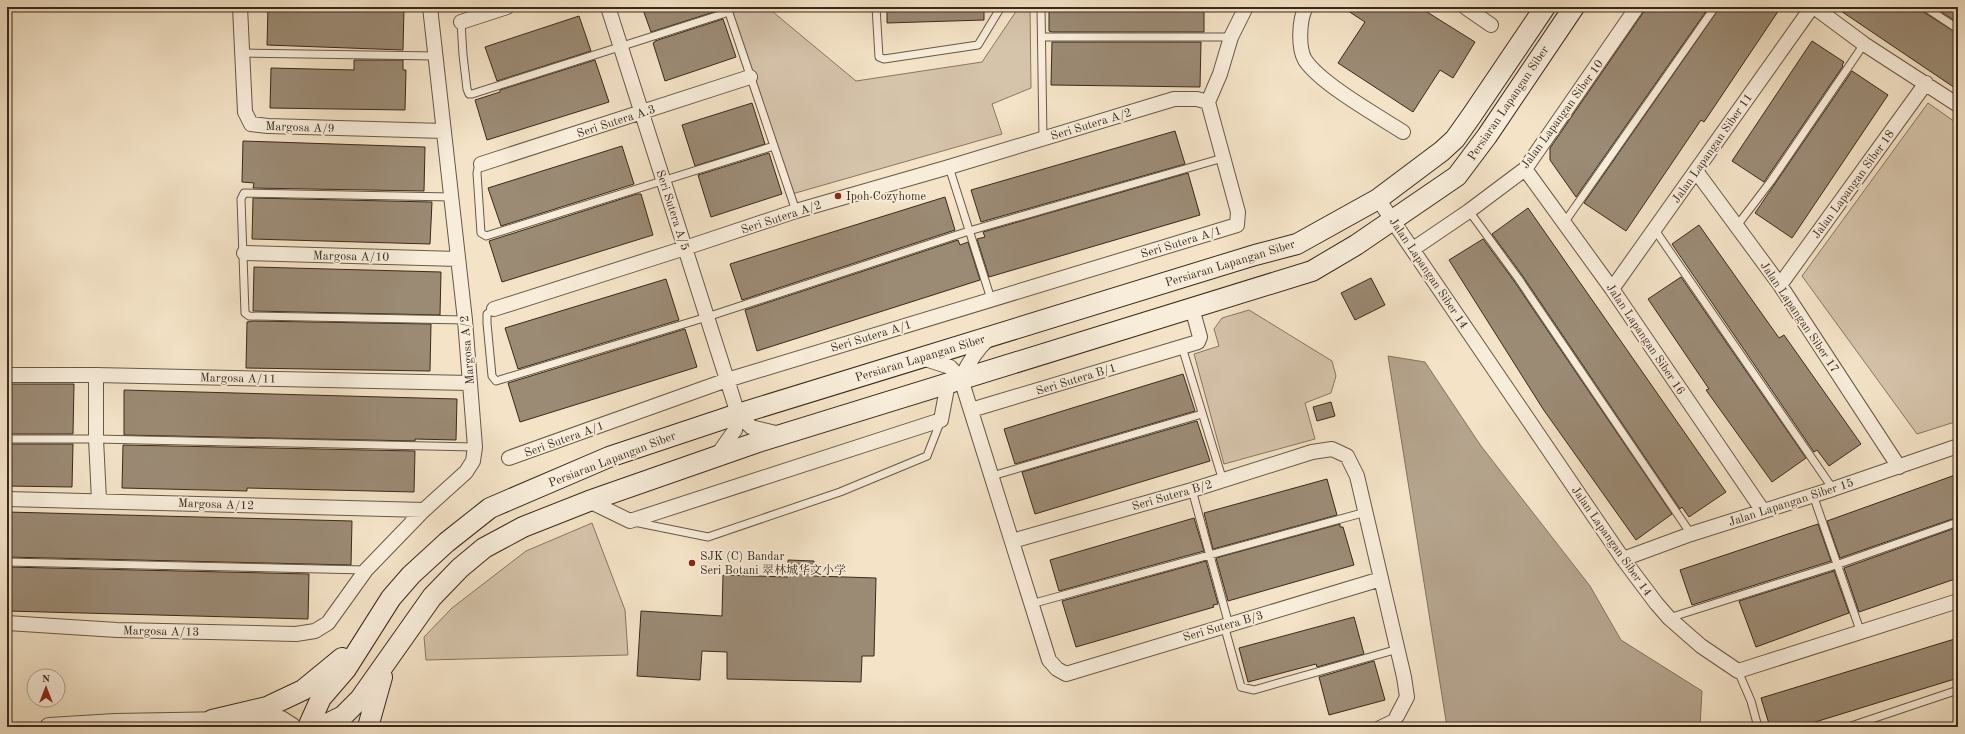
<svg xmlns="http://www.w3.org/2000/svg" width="1965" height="734" font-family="'Old Standard TT','Noto Serif SC',serif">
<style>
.green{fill:#d5c3aa;stroke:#887662}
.water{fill:#b5a48d;stroke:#84735f}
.building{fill:#9b8a74;stroke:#3b291b}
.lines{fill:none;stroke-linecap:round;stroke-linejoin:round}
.service-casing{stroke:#695846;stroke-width:9}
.minor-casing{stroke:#695846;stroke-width:16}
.tertiary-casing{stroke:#695846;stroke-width:20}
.secondary-casing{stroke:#3b291b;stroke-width:22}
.service{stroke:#f8eddb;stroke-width:7}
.minor{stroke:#f8eddb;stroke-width:14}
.tertiary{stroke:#f8eddb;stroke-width:18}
.secondary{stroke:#f8eddb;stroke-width:20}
.poi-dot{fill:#8f2418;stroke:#f8eddb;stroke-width:1.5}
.labels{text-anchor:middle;stroke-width:3.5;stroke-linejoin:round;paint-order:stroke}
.street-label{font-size:12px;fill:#3b291b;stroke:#f8eddb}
.poi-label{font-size:12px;fill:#3b291b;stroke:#f8eddb;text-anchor:start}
</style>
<rect width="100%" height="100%" fill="#f4e3c7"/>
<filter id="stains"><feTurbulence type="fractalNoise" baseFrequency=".005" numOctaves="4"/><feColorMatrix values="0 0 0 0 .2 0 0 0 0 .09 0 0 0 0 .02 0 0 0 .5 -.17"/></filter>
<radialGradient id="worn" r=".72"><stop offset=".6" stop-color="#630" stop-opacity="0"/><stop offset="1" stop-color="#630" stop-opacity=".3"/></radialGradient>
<path class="green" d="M 731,7 L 767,7 L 856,81 L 982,62 L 1019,7 L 1030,7 L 1031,88 L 992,104 L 1002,134 L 792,194 L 774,146 Z
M 1928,103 L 1958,124 L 1958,421 L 1917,434 L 1802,276 Z
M 1249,310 L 1332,361 L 1336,376 L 1331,393 L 1305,403 L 1315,439 L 1224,464 L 1194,354 L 1219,346 L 1214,329 L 1222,318 Z
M 592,523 L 625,610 L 628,655 L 426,660 L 424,637 L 452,608 L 526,551 Z"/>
<path class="water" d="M 1388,356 L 1425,362 L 1481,446 L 1590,586 L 1621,640 L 1702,691 L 1700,727 L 1447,727 Z"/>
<path class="building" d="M 268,7 L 404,7 L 403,50 L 267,45 Z
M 642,7 L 720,7 L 720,10 L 651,32 Z
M 887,7 L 984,7 L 984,20 L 887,23 Z
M 1049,7 L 1204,7 L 1204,32 L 1052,32 L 1049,31 Z
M 1342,7 L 1419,7 L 1475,42 L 1453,78 L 1440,70 L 1413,112 L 1338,63 L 1365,22 Z
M 1647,7 L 1709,7 L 1576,197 L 1550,160 L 1550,148 Z
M 1720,7 L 1781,7 L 1704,122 L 1701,120 L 1626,231 L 1584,203 Z
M 1835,7 L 1920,7 L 1922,11 L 1958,34 L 1958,90 Z
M 1934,7 L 1958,7 L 1958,23 Z
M 579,16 L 591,51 L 497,81 L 485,47 Z
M 723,19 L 736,57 L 665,81 L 653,43 L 655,42 L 655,41 Z
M 1812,41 L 1844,62 L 1842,65 L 1843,66 L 1764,182 L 1732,161 Z
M 1052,42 L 1201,42 L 1200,87 L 1051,85 Z
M 354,60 L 403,60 L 403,70 L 406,70 L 405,110 L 270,108 L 271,68 L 354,70 Z
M 595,60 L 609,102 L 487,140 L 475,100 L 500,92 L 500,90 Z
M 1852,71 L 1888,95 L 1792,238 L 1755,213 Z
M 752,103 L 765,144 L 695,166 L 682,125 Z
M 1175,131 L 1185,164 L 981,222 L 971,190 Z
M 243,141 L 425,147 L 424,191 L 253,188 L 254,183 L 242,182 Z
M 622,146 L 634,184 L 501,226 L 488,188 Z
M 769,153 L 782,194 L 711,217 L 698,175 Z
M 1188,173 L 1200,215 L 989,277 L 977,239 L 985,237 L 983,232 Z
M 637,194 L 641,194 L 653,235 L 502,282 L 489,241 Z
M 945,197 L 955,230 L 742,300 L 730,264 Z
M 253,198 L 432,202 L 430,244 L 252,239 Z
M 1528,208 L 1726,492 L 1689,517 L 1682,507 L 1680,509 L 1522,275 L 1492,234 Z
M 1699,225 L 1779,338 L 1784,335 L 1861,444 L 1829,466 L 1817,450 L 1814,452 L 1672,244 Z
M 1483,239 L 1514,281 L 1672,514 L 1636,540 L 1543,409 L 1449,260 Z
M 958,240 L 960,245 L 968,242 L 980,280 L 757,351 L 745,310 Z
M 254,267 L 441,272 L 440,315 L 253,311 Z
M 1681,277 L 1806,458 L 1772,482 L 1706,390 L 1709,389 L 1648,299 Z
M 1371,278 L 1385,305 L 1355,320 L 1341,293 Z
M 666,279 L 679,320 L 518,369 L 505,328 Z
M 253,321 L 431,324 L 430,371 L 246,368 L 247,322 Z
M 685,329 L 697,367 L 520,422 L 508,383 Z
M 1183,374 L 1195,411 L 1015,464 L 1004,429 Z
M 7,384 L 74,384 L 73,434 L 7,434 Z
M 124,390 L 457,399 L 456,440 L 415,439 L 415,441 L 124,435 Z
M 1331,402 L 1335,416 L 1317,421 L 1313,407 Z
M 1197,421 L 1210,461 L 1035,514 L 1022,472 Z
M 7,444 L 73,444 L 72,487 L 7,486 Z
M 123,445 L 415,451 L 414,492 L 247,488 L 247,491 L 122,488 Z
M 1958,474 L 1958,517 L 1840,558 L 1827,521 Z
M 1327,479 L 1337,515 L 1213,549 L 1204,513 Z
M 7,512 L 352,521 L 351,565 L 7,557 Z
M 1194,518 L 1204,551 L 1059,591 L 1050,560 Z
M 1340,524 L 1340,527 L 1343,527 L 1354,565 L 1228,601 L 1216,558 Z
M 1818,524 L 1831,561 L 1692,605 L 1680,570 Z
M 1958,527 L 1958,578 L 1859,612 L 1844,568 Z
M 788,560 L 814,561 L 814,576 L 876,578 L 874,656 L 862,656 L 861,682 L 727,679 L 727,652 L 702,651 L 700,680 L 637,676 L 641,611 L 722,616 L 723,575 L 788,577 Z
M 1206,561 L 1218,604 L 1213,605 L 1214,607 L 1076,647 L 1062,601 Z
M 7,567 L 309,574 L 308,619 L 7,611 Z
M 1834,571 L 1849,613 L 1756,647 L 1739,601 Z
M 1354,617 L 1364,654 L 1317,667 L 1316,664 L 1248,682 L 1239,648 Z
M 1958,638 L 1958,678 L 1799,727 L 1770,727 L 1761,698 Z
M 1374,661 L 1385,700 L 1329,715 L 1319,677 Z"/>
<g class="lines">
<defs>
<path id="service" d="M 727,7 L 796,211
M 876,7 L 879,57 L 884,59 L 978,45 L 1001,7
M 1041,7 L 1043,139
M 1925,7 L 1958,29
M 461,22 L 463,55 L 467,89 L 469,94 L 472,94 L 729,12
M 1042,37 L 1231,37
M 242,53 L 436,56
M 481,164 L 478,168 L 477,173 L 481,233 L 486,236 L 774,146
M 949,167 L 991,299
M 452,197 L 244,193 L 241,199 L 245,313 L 249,316 L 465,320
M 1469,211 L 1518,278 L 1691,534
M 1564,223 L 1715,7
M 1736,227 L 1771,181 L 1864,44
M 1655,230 L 1833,489
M 494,309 L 487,314 L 487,323 L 492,376 L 496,381 L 707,317 L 969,231 L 1223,158
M 1182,347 L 1223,481
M 7,439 L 96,439 L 475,447
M 992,476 L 1202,414
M 1192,490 L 1229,625
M 1813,495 L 1861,633
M 634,522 L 708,537 L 840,492 L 927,456 L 941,420
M 7,562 L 366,570
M 1031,604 L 1366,512
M 1669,618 L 1836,565 L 1958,522
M 1224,625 L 1241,687 L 1254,690 L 1398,649
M 1738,671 L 1751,701 L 1758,727
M 1374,727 L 1397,716
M 1848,727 L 1958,690"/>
<path id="minor" d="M 240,7 L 245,112 L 251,124 L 268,126 L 444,131
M 608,7 L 738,414 L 735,430 L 716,457
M 1306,7 C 1299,19 1298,48 1305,60 C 1321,84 1378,116 1403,132
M 1465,7 L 1491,25
M 1814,7 L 1864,44 L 1958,105
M 461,22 L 507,7
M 481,164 L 750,77
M 1525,169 L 1612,289 L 1763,511
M 1696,171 L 1780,285 L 1899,467
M 1378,199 L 1623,559 L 1656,603 L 1669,618 L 1701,646 L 1738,671 L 1958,601
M 1413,249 L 1469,211 L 1525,169 L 1637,7
M 244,253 L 458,259
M 1780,285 L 1926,83
M 1612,289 L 1812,7
M 494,309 L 685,248 L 796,211 L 949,167 L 1174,99 L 1197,99 L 1208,102
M 922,358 L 950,367 L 961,379 L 1049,660 L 1057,669 L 1066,674 L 1381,579
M 7,375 L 96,375 L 470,383
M 96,375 L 96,439 L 99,500
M 961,379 C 968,363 976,350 989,338
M 971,410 L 1198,342 L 1200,337 L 1192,308
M 738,414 L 751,427 L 780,434
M 509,458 L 727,380 L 1237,225 L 1238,212 L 1208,102 L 1220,74 L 1231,37 L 1246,7
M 7,499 L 424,510
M 589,501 L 630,521 L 941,420 L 948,383
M 1012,541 L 1192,490 L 1312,452 L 1332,449 L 1347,456 L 1357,476 L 1404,677 L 1407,697 L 1397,716
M 1623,559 L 1691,534 L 1833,489 L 1958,446
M 7,623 L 117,630 L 296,634 L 315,631 L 328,623 L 366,570 L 424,510 L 466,472 L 473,461 L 475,447 L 465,320 L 430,7"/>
<path id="tertiary" d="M 49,727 L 115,723 L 281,720 L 292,727"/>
<path id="secondary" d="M 212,720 L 267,707 L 303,690 L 342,658
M 308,727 L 321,698 L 346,669 L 391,598 L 411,575 L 447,542 L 490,508 L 609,457 L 738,414 L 1255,255 L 1297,244 L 1378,199 L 1442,151 L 1455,139 L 1472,115 L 1545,7
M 321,727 L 343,716 L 360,699 L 432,597 L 460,568 L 484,548 L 523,527 L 589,501 L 755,443 L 1312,271 L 1356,245 L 1457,176 L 1487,136 L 1574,7
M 368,727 L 382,677"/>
</defs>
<use href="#service" class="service-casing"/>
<use href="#minor" class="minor-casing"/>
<use href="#tertiary" class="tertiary-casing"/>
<use href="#secondary" class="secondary-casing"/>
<use href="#service" class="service"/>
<use href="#minor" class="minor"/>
<use href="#tertiary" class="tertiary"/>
<use href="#secondary" class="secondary"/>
</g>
<g class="poi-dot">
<circle cx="838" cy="196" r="4"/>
<circle cx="692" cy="563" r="4"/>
</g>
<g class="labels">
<g class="street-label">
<text transform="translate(1508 103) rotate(-56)" y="4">Persiaran Lapangan Siber</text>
<text transform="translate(1562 114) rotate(-54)" y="4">Jalan Lapangan Siber 10</text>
<text transform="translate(616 121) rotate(-18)" y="4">Seri Sutera A.3</text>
<text transform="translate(1091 124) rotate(-17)" y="4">Seri Sutera A/2</text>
<text transform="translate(300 127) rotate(2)" y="4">Margosa A/9</text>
<text transform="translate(1712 148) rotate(-55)" y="4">Jalan Lapangan Siber 11</text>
<text transform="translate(1853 184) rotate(-54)" y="4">Jalan Lapangan Siber 18</text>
<text transform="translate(673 210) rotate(72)" y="4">Seri Sutera A/5</text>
<text transform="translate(781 217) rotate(-18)" y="4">Seri Sutera A/2</text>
<text transform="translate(1181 242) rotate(-17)" y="4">Seri Sutera A/1</text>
<text transform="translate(351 256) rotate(1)" y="4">Margosa A/10</text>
<text transform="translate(1230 263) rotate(-17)" y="4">Persiaran Lapangan Siber</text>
<text transform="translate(1429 273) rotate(56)" y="4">Jalan Lapangan Siber 14</text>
<text transform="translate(1800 317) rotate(56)" y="4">Jalan Lapangan Siber 17</text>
<text transform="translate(871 336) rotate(-17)" y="4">Seri Sutera A/1</text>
<text transform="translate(1646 339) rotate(56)" y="4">Jalan Lapangan Siber 16</text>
<text transform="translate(467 350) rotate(-95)" y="4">Margosa A/2</text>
<text transform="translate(920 358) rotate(-17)" y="4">Persiaran Lapangan Siber</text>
<text transform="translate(238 378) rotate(1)" y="4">Margosa A/11</text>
<text transform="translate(1076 379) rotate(-17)" y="4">Seri Sutera B/1</text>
<text transform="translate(564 439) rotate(-20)" y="4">Seri Sutera A/1</text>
<text transform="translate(612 459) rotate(-21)" y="4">Persiaran Lapangan Siber</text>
<text transform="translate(1172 495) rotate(-16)" y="4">Seri Sutera B/2</text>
<text transform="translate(1791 502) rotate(-18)" y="4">Jalan Lapangan Siber 15</text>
<text transform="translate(216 504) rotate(2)" y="4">Margosa A/12</text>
<text transform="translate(1612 541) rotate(55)" y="4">Jalan Lapangan Siber 14</text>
<text transform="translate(1223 626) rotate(-16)" y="4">Seri Sutera B/3</text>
<text transform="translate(161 631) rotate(1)" y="4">Margosa A/13</text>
</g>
<g class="poi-label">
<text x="846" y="200">Ipoh Cozyhome</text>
<text x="700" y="560">SJK (C) Bandar<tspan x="700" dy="14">Seri Botani 翠林城华文小学</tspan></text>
</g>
</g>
<rect width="1965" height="734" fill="none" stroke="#f4e3c7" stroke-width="24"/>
<rect x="8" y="8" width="1949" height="718" fill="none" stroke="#3b291b" stroke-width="2"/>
<rect x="12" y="12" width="1941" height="710" fill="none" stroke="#3b291b"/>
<g transform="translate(46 688)"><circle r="19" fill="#f8eddb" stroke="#ac9f8e"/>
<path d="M0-3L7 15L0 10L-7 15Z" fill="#8f2418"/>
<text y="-6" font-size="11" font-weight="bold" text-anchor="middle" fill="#3b291b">N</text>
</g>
<rect width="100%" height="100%" filter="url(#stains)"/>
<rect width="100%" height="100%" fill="url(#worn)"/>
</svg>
